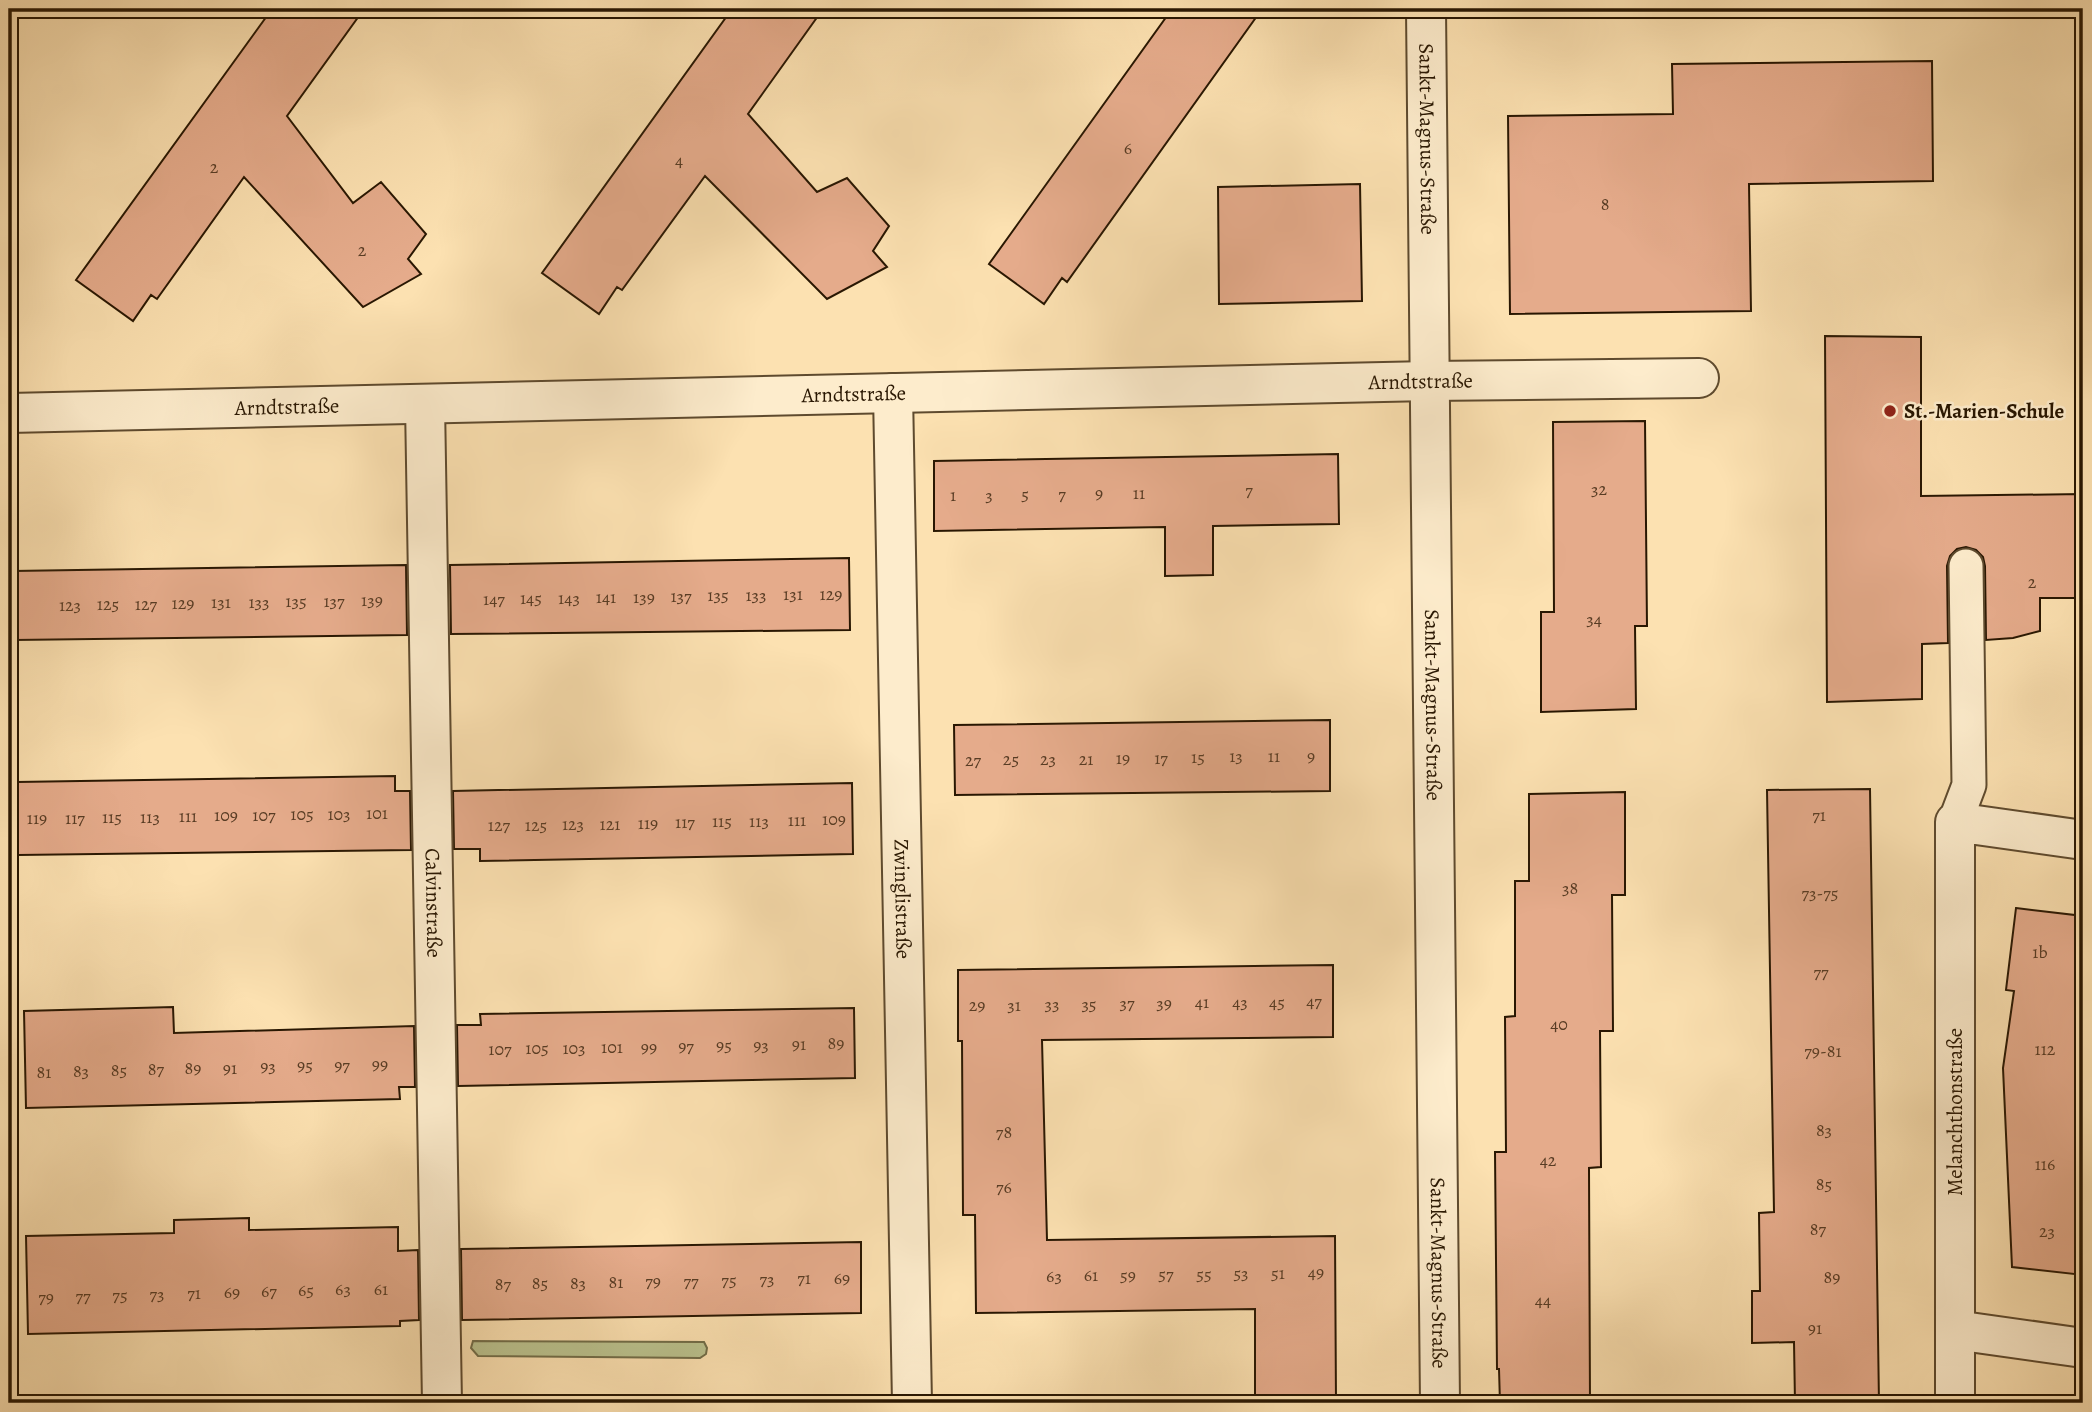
<svg xmlns="http://www.w3.org/2000/svg" width="2092" height="1412" font-family="Alegreya,serif">
<style>
.green{fill:#bbc38f;stroke:#726d48;stroke-width:2}
.building{fill:#e5ab8b;stroke:#291702;stroke-width:2}
.lines{fill:none;stroke-linecap:round;stroke-linejoin:round}
.lane-casing{stroke:#5e4a2e;stroke-width:37}
.street-casing{stroke:#5e4a2e;stroke-width:42}
.lane{stroke:#fdeccc;stroke-width:33}
.street{stroke:#fdeccc;stroke-width:38}
.poi-dot{fill:#8f2418;stroke:#fdeccc;stroke-width:2.5}
.labels{text-anchor:middle;stroke-width:5;stroke-linejoin:round;paint-order:stroke}
.number-label{font-size:18px;fill:#583c24}
.street-label{font-size:21px;fill:#291702;stroke:#fdeccc}
.poi-label{font-size:21px;font-weight:bold;fill:#291702;stroke:#fdeccc;text-anchor:start}
</style>
<rect width="100%" height="100%" fill="#fce1b1"/>
<filter id="stains"><feTurbulence type="fractalNoise" baseFrequency=".00286" numOctaves="4"/><feColorMatrix values="0 0 0 0 .2 0 0 0 0 .09 0 0 0 0 .02 0 0 0 .5 -.17"/></filter>
<radialGradient id="worn" r=".72"><stop offset=".6" stop-color="#630" stop-opacity="0"/><stop offset="1" stop-color="#630" stop-opacity=".3"/></radialGradient>
<path class="green" d="M 473,1341 L 704,1342 L 707,1348 L 706,1354 L 700,1358 L 478,1356 L 471,1348 Z"/>
<path class="building" d="M 272,9 L 364,9 L 287,116 L 353,203 L 381,182 L 426,234 L 408,259 L 421,274 L 363,307 L 244,177 L 157,299 L 151,295 L 133,321 L 76,280 Z
M 732,9 L 823,9 L 748,114 L 817,192 L 847,178 L 889,226 L 873,251 L 887,267 L 827,299 L 705,176 L 622,290 L 617,287 L 599,314 L 542,273 Z
M 1172,9 L 1262,9 L 1067,282 L 1062,278 L 1044,304 L 989,264 Z
M 1932,61 L 1933,181 L 1749,184 L 1751,311 L 1510,314 L 1508,116 L 1673,114 L 1672,64 Z
M 1360,184 L 1362,301 L 1219,304 L 1218,187 Z
M 1825,336 L 1921,337 L 1921,496 L 2083,494 L 2083,598 L 2040,598 L 2040,631 L 2013,638 L 1986,640 L 1985,566 L 1983,557 L 1976,550 L 1966,547 L 1957,549 L 1950,556 L 1947,566 L 1948,643 L 1922,644 L 1922,699 L 1827,702 Z
M 1645,421 L 1647,626 L 1635,626 L 1636,709 L 1541,712 L 1541,612 L 1554,612 L 1553,422 Z
M 1338,454 L 1339,524 L 1213,526 L 1213,575 L 1165,576 L 1165,527 L 934,531 L 934,461 Z
M 849,558 L 850,630 L 451,634 L 450,565 Z
M 406,565 L 407,635 L 14,640 L 13,571 Z
M 1330,720 L 1330,791 L 955,795 L 954,725 Z
M 395,776 L 395,791 L 410,791 L 411,850 L 18,855 L 17,782 Z
M 852,783 L 853,854 L 480,861 L 480,849 L 454,849 L 453,791 Z
M 1870,789 L 1879,1403 L 1795,1403 L 1794,1342 L 1752,1343 L 1752,1291 L 1760,1291 L 1759,1213 L 1774,1212 L 1767,790 Z
M 1625,792 L 1625,895 L 1612,895 L 1613,1031 L 1600,1031 L 1601,1167 L 1589,1168 L 1590,1403 L 1500,1403 L 1499,1369 L 1497,1369 L 1495,1152 L 1506,1152 L 1505,1017 L 1515,1016 L 1515,881 L 1529,881 L 1529,794 Z
M 2016,908 L 2083,916 L 2083,1064 L 2076,1139 L 2083,1140 L 2083,1275 L 2012,1267 L 2003,1068 L 2014,991 L 2006,990 Z
M 1333,965 L 1333,1037 L 1042,1040 L 1047,1240 L 1335,1236 L 1336,1403 L 1255,1403 L 1255,1309 L 976,1313 L 975,1215 L 963,1215 L 962,1041 L 958,1041 L 958,970 Z
M 173,1007 L 174,1033 L 414,1026 L 415,1087 L 399,1087 L 400,1099 L 26,1108 L 24,1011 Z
M 854,1008 L 855,1078 L 458,1086 L 457,1025 L 481,1025 L 480,1014 Z
M 249,1218 L 249,1230 L 398,1227 L 398,1251 L 418,1250 L 419,1320 L 400,1321 L 400,1326 L 28,1334 L 26,1236 L 174,1233 L 174,1220 Z
M 861,1242 L 861,1313 L 462,1320 L 461,1249 Z"/>
<g class="lines">
<defs>
<path id="lane" d="M 1955,822 L 1969,785 L 1966,566"/>
<g id="street">
<path id="s1" d="M 1426,9 L 1440,1403"/>
<path id="s2" d="M 893,393 L 912,1403"/>
<path id="s3" d="M 425,404 L 442,1403"/>
<path id="s4" d="M 9,413 L 1429,381 L 1699,378"/>
<path d="M 1955,1330 L 2083,1348"/>
<path d="M 1955,1403 L 1955,822 L 2083,840"/>
</g>
</defs>
<use href="#lane" class="lane-casing"/>
<use href="#street" class="street-casing"/>
<use href="#lane" class="lane"/>
<use href="#street" class="street"/>
</g>
<circle class="poi-dot" cx="1890" cy="411" r="7"/>
<g class="labels">
<g class="number-label">
<text x="1128" y="154">6</text>
<text x="679" y="166">4</text>
<text x="214" y="173">2</text>
<text x="1605" y="210">8</text>
<text x="362" y="256">2</text>
<text x="1599" y="495">32</text>
<text x="1249" y="496">7</text>
<text x="1099" y="499">9</text>
<text x="1139" y="499">11</text>
<text x="1025" y="500">5</text>
<text x="1062" y="500">7</text>
<text x="953" y="501">1</text>
<text x="989" y="501">3</text>
<text x="2032" y="588">2</text>
<text x="793" y="600">131</text>
<text x="831" y="600">129</text>
<text x="718" y="601">135</text>
<text x="756" y="601">133</text>
<text x="681" y="602">137</text>
<text x="606" y="603">141</text>
<text x="644" y="603">139</text>
<text x="531" y="604">145</text>
<text x="569" y="604">143</text>
<text x="494" y="605">147</text>
<text x="372" y="606">139</text>
<text x="296" y="607">135</text>
<text x="334" y="607">137</text>
<text x="221" y="608">131</text>
<text x="259" y="608">133</text>
<text x="183" y="609">129</text>
<text x="108" y="610">125</text>
<text x="146" y="610">127</text>
<text x="70" y="611">123</text>
<text x="1594" y="625">34</text>
<text x="1236" y="762">13</text>
<text x="1274" y="762">11</text>
<text x="1311" y="762">9</text>
<text x="1198" y="763">15</text>
<text x="1123" y="764">19</text>
<text x="1161" y="764">17</text>
<text x="1011" y="765">25</text>
<text x="1048" y="765">23</text>
<text x="1086" y="765">21</text>
<text x="973" y="766">27</text>
<text x="377" y="819">101</text>
<text x="302" y="820">105</text>
<text x="339" y="820">103</text>
<text x="226" y="821">109</text>
<text x="264" y="821">107</text>
<text x="1819" y="821">71</text>
<text x="188" y="822">111</text>
<text x="112" y="823">115</text>
<text x="150" y="823">113</text>
<text x="37" y="824">119</text>
<text x="75" y="824">117</text>
<text x="834" y="825">109</text>
<text x="797" y="826">111</text>
<text x="722" y="827">115</text>
<text x="759" y="827">113</text>
<text x="685" y="828">117</text>
<text x="648" y="829">119</text>
<text x="573" y="830">123</text>
<text x="610" y="830">121</text>
<text x="499" y="831">127</text>
<text x="536" y="831">125</text>
<text x="1570" y="894">38</text>
<text x="1820" y="899">73-75</text>
<text x="2040" y="958">1b</text>
<text x="1821" y="978">77</text>
<text x="1314" y="1007">47</text>
<text x="1202" y="1008">41</text>
<text x="1240" y="1008">43</text>
<text x="1277" y="1008">45</text>
<text x="1127" y="1009">37</text>
<text x="1164" y="1009">39</text>
<text x="1052" y="1010">33</text>
<text x="1089" y="1010">35</text>
<text x="977" y="1011">29</text>
<text x="1014" y="1011">31</text>
<text x="1559" y="1030">40</text>
<text x="836" y="1049">89</text>
<text x="799" y="1050">91</text>
<text x="724" y="1051">95</text>
<text x="761" y="1051">93</text>
<text x="686" y="1052">97</text>
<text x="612" y="1053">101</text>
<text x="649" y="1053">99</text>
<text x="537" y="1054">105</text>
<text x="574" y="1054">103</text>
<text x="500" y="1055">107</text>
<text x="2045" y="1055">112</text>
<text x="1823" y="1057">79-81</text>
<text x="380" y="1070">99</text>
<text x="305" y="1071">95</text>
<text x="342" y="1071">97</text>
<text x="268" y="1072">93</text>
<text x="193" y="1074">89</text>
<text x="230" y="1074">91</text>
<text x="156" y="1075">87</text>
<text x="119" y="1076">85</text>
<text x="81" y="1077">83</text>
<text x="44" y="1078">81</text>
<text x="1824" y="1136">83</text>
<text x="1004" y="1138">78</text>
<text x="1548" y="1166">42</text>
<text x="2045" y="1170">116</text>
<text x="1824" y="1190">85</text>
<text x="1004" y="1193">76</text>
<text x="1818" y="1235">87</text>
<text x="2047" y="1237">23</text>
<text x="1316" y="1278">49</text>
<text x="1241" y="1279">53</text>
<text x="1278" y="1279">51</text>
<text x="1166" y="1280">57</text>
<text x="1204" y="1280">55</text>
<text x="1091" y="1281">61</text>
<text x="1128" y="1281">59</text>
<text x="1054" y="1282">63</text>
<text x="1832" y="1283">89</text>
<text x="804" y="1284">71</text>
<text x="842" y="1284">69</text>
<text x="767" y="1285">73</text>
<text x="729" y="1286">75</text>
<text x="653" y="1287">79</text>
<text x="691" y="1287">77</text>
<text x="616" y="1288">81</text>
<text x="540" y="1289">85</text>
<text x="578" y="1289">83</text>
<text x="503" y="1290">87</text>
<text x="343" y="1295">63</text>
<text x="381" y="1295">61</text>
<text x="306" y="1296">65</text>
<text x="269" y="1297">67</text>
<text x="232" y="1298">69</text>
<text x="194" y="1299">71</text>
<text x="157" y="1300">73</text>
<text x="120" y="1301">75</text>
<text x="83" y="1302">77</text>
<text x="46" y="1303">79</text>
<text x="1543" y="1306">44</text>
<text x="1815" y="1334">91</text>
</g>
<g class="street-label">
<text dy="7" stroke="none"><textPath href="#s1" startOffset="130">Sankt-Magnus-Straße</textPath></text>
<text dy="7" stroke="none"><textPath href="#s4" startOffset="1412">Arndtstraße</textPath></text>
<text dy="7" stroke="none"><textPath href="#s4" startOffset="845">Arndtstraße</textPath></text>
<text dy="7" stroke="none"><textPath href="#s4" startOffset="278">Arndtstraße</textPath></text>
<text dy="7" stroke="none"><textPath href="#s1" startOffset="696">Sankt-Magnus-Straße</textPath></text>
<text dy="7" stroke="none"><textPath href="#s2" startOffset="506">Zwinglistraße</textPath></text>
<text dy="7" stroke="none"><textPath href="#s3" startOffset="499">Calvinstraße</textPath></text>
<text transform="translate(1955 1112) rotate(-90)" y="7">Melanchthonstraße</text>
<text dy="7" stroke="none"><textPath href="#s1" startOffset="1264">Sankt-Magnus-Straße</textPath></text>
</g>
<g class="poi-label">
<text x="1904" y="418">St.-Marien-Schule</text>
</g>
</g>
<rect width="2092" height="1412" fill="none" stroke="#fce1b1" stroke-width="35"/>
<rect x="10" y="10" width="2071" height="1391" fill="none" stroke="#291702" stroke-width="3.5"/>
<rect x="18" y="18" width="2057" height="1377" fill="none" stroke="#291702" stroke-width="2"/>
<rect width="100%" height="100%" filter="url(#stains)"/>
<rect width="100%" height="100%" fill="url(#worn)"/>
</svg>
